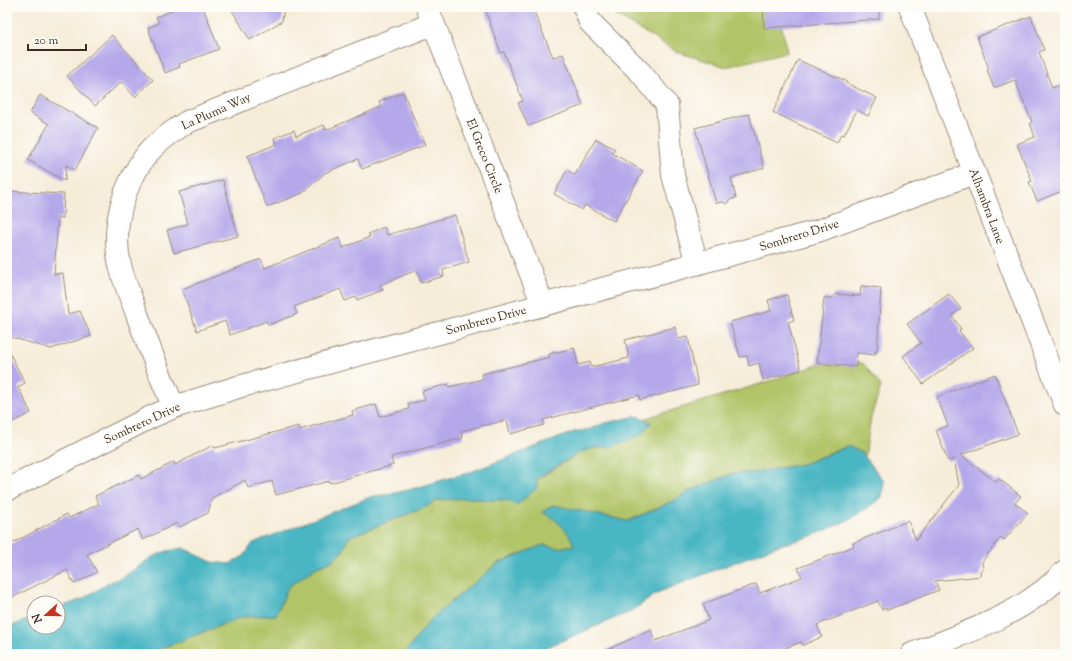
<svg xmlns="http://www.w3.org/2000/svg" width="1072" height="661" font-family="'Sorts Mill Goudy',serif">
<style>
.green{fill:#b1c468;stroke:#767743}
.water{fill:#48b6c3;stroke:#427070}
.building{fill:#b4a7ea}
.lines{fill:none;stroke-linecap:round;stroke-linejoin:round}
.minor-casing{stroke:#988c7c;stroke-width:24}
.minor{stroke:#fff;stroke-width:22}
.labels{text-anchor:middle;stroke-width:3;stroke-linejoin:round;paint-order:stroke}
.street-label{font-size:12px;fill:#3b2a1e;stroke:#fdfcf7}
</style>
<rect width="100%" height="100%" fill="#fdfcf7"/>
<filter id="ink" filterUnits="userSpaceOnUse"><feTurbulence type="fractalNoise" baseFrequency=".025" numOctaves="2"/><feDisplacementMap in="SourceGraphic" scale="8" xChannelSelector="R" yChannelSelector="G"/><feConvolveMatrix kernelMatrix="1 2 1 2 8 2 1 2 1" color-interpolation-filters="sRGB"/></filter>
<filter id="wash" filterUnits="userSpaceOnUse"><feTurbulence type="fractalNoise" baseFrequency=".012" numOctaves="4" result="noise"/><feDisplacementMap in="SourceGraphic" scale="16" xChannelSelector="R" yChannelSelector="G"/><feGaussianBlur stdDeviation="0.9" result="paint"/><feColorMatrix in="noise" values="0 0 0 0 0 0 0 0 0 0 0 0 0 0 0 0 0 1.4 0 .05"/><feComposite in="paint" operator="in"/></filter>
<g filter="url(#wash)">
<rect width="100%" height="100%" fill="#f6edd9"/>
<path class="green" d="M 602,7 L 778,7 L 787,52 L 726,67 L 677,52 Z
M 829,361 L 863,363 L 881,386 L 871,417 L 865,457 L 862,453 L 848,446 L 803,464 L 751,473 L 734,473 L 689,491 L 675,500 L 628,521 L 552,505 L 543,512 C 557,518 569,531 574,545 L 558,548 L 543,545 L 498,563 L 432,618 L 404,654 L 147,654 L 242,617 L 276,615 L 288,587 L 315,568 L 330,562 L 343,551 L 349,537 L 424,508 L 438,500 L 472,498 L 488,500 L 505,500 L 579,453 L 594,448 L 611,447 L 650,423 L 643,419 L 770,381 Z"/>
<path class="water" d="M 637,416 L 651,422 L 641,435 L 611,447 L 594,448 L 579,453 L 537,478 L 537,488 L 517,505 L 505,500 L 488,500 L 472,498 L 438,500 L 424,508 L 349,537 L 343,551 L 330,562 L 315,568 L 288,587 L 276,615 L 242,617 L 147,654 L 7,654 L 7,628 L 34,617 L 34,627 L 58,627 L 58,608 L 82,599 L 110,582 L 125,576 L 152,557 L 167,551 L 183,548 L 212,562 L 229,564 L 244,556 L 253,543 L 373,496 C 406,494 437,480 468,473 L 574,432 L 590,429 L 605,423 Z
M 848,446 L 862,453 L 884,481 L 882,497 C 853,521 816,537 779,545 L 659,592 L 632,611 L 531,654 L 404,654 L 432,618 L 498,563 L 543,545 L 558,548 L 574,545 C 569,531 556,518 542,512 L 553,505 L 628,521 L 675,500 L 689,491 L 734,473 L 751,473 L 803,464 Z"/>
<g id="blocks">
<path class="building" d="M 169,7 L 203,7 L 219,49 L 179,64 L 180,67 L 165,73 L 148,28 L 159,23 L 156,17 L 171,11 Z
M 230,7 L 284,7 L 282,21 L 250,40 Z
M 484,7 L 532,7 L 553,57 L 563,54 L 583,105 L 528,126 L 518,103 L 523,101 L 504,52 L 501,53 Z
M 763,7 L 879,7 L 879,19 L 764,28 Z
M 1031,16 L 1044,50 L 1039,52 L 1052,88 L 1065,83 L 1065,190 L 1037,201 L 1029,182 L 1032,181 L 1017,144 L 1035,137 L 1030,123 L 1032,122 L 1015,80 L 994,88 L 987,70 L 989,69 L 977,37 Z
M 112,35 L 153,80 L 135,97 L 121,82 L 95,106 L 67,76 Z
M 798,60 L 846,81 L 846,83 L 877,98 L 868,116 L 857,110 L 844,135 L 841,134 L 837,143 L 773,112 Z
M 403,92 L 425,145 L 362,169 L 358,159 L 325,173 L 303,193 L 267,207 L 247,156 L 277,144 L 274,138 L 294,130 L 296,136 L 324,125 L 326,130 L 381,107 L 379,102 Z
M 40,95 L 98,128 L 75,170 L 66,165 L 65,181 L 28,160 L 49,124 L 30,113 Z
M 749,114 L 764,168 L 731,178 L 736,198 L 729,200 L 727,204 L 723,202 L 716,203 L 695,128 Z
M 596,139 L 615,149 L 612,153 L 643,171 L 614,221 L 585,205 L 582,210 L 554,194 L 567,170 L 575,175 Z
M 223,180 L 238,236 L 174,253 L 167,230 L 188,224 L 179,192 Z
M 7,191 L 64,194 L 63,218 L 58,217 L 54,274 L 63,273 L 68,314 L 80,311 L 91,336 L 51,349 L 7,336 Z
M 455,215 L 469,262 L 443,270 L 444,276 L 421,283 L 417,270 L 380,285 L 383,290 L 357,300 L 356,297 L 345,301 L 340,289 L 294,307 L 297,314 L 268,325 L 267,321 L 230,335 L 225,321 L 197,331 L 182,289 L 261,259 L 265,268 L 339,238 L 343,248 L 370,237 L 368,234 L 384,227 L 387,235 Z
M 861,286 L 881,288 L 877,352 L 875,351 L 875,355 L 857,353 L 856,367 L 817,363 L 824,298 L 832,298 L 835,294 L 860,296 Z
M 949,294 L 961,309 L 952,316 L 961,329 L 959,331 L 973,348 L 923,384 L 903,356 L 921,343 L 907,324 Z
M 787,295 L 794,320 L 788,322 L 801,370 L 763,380 L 759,363 L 749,366 L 747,356 L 740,357 L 730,322 L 771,311 L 768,300 Z
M 675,327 L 678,339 L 688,337 L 698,385 L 640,400 L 639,395 L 543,420 L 544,425 L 510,434 L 507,420 L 461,431 L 463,438 L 391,457 L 393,465 L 330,483 L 329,481 L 276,495 L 272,481 L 248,488 L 245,480 L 212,498 L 208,513 L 180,527 L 177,523 L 143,540 L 138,529 L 87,554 L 97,572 L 74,584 L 67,570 L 7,600 L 7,546 L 67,514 L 69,518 L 99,504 L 95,496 L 139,475 L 141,479 L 174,462 L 175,465 L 213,445 L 215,448 L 299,426 L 299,430 L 353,415 L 352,411 L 376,404 L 380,417 L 409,409 L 408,404 L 425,400 L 422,391 L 448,384 L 449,387 L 483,379 L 482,374 L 550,357 L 549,354 L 574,348 L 578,365 L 590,362 L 591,367 L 629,358 L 625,340 Z
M 7,348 L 25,383 L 18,387 L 31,413 L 7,425 Z
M 995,374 L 1018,434 L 961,455 L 996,482 L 999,479 L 1021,496 L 1015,503 L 1028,513 L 1004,540 L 1001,537 L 982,562 L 983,570 L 980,571 L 981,576 L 935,581 L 939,590 L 887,610 L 886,608 L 882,610 L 878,601 L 817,625 L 822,637 L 803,645 L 801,642 L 770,654 L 762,654 L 760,649 L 748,654 L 597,654 L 651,630 L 655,641 L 709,620 L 703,604 L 756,584 L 760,593 L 802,577 L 798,568 L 854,546 L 853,543 L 908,521 L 916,540 L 959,485 L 954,459 L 948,461 L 936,430 L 948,426 L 937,397 Z"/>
</g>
</g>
<g filter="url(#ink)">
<use href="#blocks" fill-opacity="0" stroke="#988c7c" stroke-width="1"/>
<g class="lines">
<defs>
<path id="minor" d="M 427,7 L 543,305
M 584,7 L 590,22 L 641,73 L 667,105 L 673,175 L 697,264
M 910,7 L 1065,405
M 174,407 C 160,377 149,347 138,317 C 132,300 124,283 120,265 C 111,227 123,185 147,154 C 158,141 173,131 187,122 L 432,24
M 7,490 L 151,417 L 174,407 L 238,387 L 818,231 L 974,173
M 912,654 C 965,633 1025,614 1065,571"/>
</defs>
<use href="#minor" class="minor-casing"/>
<use href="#minor" class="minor"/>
</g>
</g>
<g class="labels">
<g class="street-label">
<text transform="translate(216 111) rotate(-24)" y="4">La Pluma Way</text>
<text transform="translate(485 156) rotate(68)" y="4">El Greco Circle</text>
<text transform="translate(987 206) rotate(69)" y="4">Alhambra Lane</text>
<text transform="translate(799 235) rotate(-17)" y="4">Sombrero Drive</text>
<text transform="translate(486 320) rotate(-15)" y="4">Sombrero Drive</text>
<text transform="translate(142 423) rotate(-25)" y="4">Sombrero Drive</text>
</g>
</g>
<rect width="1072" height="661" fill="none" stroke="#fdfcf7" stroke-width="24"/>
<g transform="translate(46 615) rotate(249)"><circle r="19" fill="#fdfcf7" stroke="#afa8a0"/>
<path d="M0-3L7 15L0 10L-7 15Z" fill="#c8321e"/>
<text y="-6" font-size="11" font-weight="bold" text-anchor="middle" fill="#3b2a1e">N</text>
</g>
<path d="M28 44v6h58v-6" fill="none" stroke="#3b2a1e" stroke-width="2"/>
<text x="34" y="44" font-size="12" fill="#3b2a1e" stroke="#fdfcf7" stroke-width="3" paint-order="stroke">20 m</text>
</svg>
